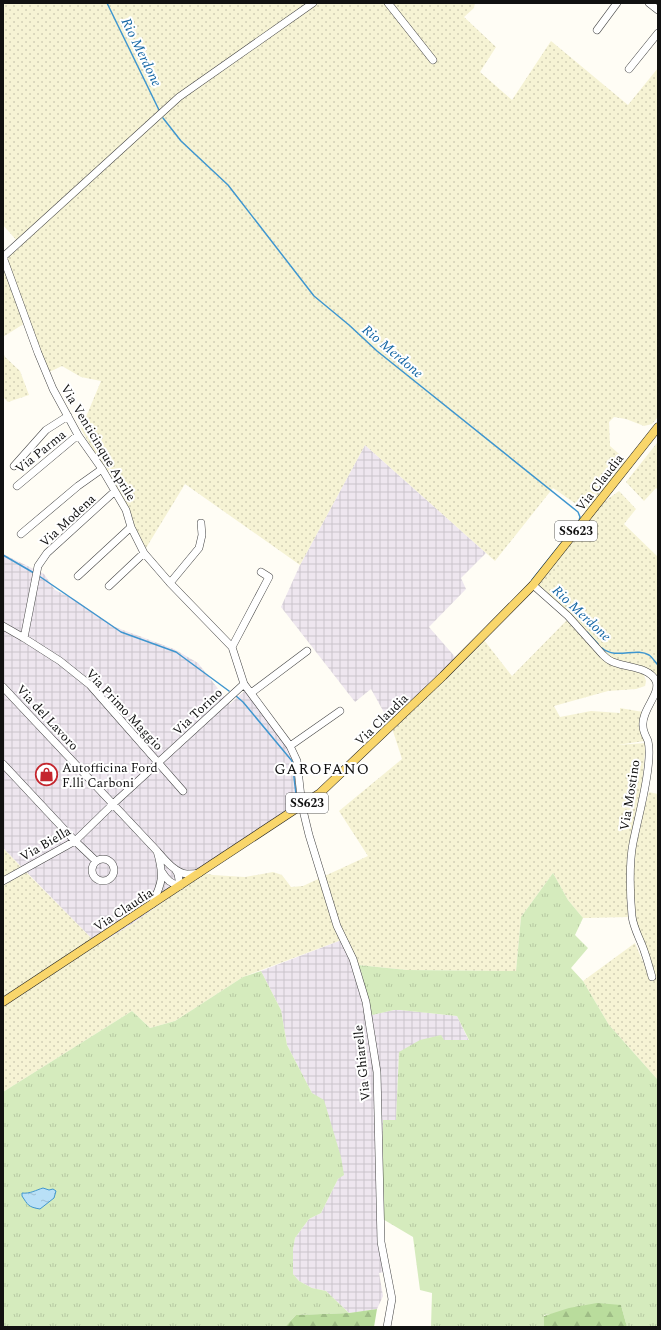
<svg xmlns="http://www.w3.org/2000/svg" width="661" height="1330" font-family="Spectral,serif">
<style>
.industrial{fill:url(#industrial-grid)}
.farmland{fill:url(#farmland-dots)}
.grass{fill:url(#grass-tufts)}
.forest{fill:url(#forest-firs)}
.water{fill:url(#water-ripples);stroke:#3f96cf}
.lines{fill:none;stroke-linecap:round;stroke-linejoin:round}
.stream{stroke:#3f96cf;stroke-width:1.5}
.minor-casing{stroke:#444;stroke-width:8}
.major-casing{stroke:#222;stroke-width:9}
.minor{stroke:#fff;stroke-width:7}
.major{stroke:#f9d66b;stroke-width:8}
.labels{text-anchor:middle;stroke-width:4;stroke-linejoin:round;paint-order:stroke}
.shield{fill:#fff;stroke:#585858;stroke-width:1}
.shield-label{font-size:12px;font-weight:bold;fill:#111}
.street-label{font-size:13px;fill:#111;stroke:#fff}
.poi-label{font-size:13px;fill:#111;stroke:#fff;text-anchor:start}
.water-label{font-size:14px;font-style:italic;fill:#1768a6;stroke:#fff}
.quarter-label{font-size:15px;letter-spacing:1px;fill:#111;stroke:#fff}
</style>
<defs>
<pattern id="industrial-grid" width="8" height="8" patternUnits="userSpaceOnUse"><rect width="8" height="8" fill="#eee6ef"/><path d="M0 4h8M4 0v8" fill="none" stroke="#cbc4cc"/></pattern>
<pattern id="farmland-dots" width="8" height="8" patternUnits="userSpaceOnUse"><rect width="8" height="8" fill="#f6f3d4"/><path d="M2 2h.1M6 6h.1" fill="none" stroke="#d2cfb5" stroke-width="1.8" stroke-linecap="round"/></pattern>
<pattern id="grass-tufts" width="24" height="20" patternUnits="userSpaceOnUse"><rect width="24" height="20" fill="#d5ebbd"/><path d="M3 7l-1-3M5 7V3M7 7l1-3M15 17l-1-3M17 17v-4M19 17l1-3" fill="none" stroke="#b6c8a1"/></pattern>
<pattern id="forest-firs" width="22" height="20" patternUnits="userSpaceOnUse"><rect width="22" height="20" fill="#b9dc9c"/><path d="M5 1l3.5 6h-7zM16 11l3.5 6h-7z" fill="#9ebc85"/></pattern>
<pattern id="water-ripples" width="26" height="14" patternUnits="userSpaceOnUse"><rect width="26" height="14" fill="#b9e0f7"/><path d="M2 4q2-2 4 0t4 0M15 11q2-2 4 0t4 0" fill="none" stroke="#9ebfd3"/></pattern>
</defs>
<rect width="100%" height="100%" fill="#fffdf5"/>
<path class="industrial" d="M 365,445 L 486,553 L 461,578 L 466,589 L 429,627 L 456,658 L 391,725 L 371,689 L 355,702 L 281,607 L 300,565 Z
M 3,554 L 44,574 L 55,590 L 74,599 L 115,627 L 174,649 L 198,663 L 230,704 L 249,687 L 294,757 L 303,804 L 132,924 L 98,945 L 3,848 Z
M 344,939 L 361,971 L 372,1015 L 394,1010 L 400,1010 L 457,1016 L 469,1041 L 444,1040 L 399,1052 L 396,1121 L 383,1120 L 381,1238 L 388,1271 L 379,1273 L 383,1296 L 377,1309 L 349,1313 L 326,1291 L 312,1288 L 299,1281 L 293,1274 L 293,1249 L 295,1238 L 309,1219 L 321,1213 L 338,1179 L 312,1093 L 287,1045 L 281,1010 L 261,971 Z"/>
<path class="farmland" d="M 3,3 L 475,3 L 474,8 L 464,17 L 496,47 L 480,72 L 512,100 L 551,41 L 628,105 L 658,68 L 658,417 L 652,424 L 644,426 L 626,419 L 614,417 L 609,422 L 610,446 L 626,460 L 590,512 L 619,491 L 636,509 L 624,524 L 658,557 L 658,675 L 643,672 L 646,681 L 645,686 L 636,689 L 608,691 L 554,706 L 560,717 L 591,711 L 620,713 L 620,708 L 643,712 L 639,728 L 644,741 L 617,745 L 646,743 L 637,834 L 649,792 L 658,794 L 658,1080 L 609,1025 L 583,981 L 635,943 L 646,969 L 629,917 L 583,918 L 568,900 L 553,873 L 521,917 L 516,971 L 407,970 L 358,965 L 344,939 L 243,977 L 175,1021 L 150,1028 L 132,1011 L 3,1092 L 3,886 L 26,872 L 98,945 L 132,924 L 203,873 L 213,875 L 245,877 L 273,872 L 282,875 L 291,887 L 303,886 L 368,856 L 339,811 L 402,759 L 391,725 L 480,635 L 512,676 L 568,619 L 536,585 L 589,513 L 553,488 L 495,561 L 365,445 L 300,565 L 185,484 L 146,548 L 114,488 L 81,429 L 101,381 L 81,377 L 62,366 L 47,373 L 25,323 L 3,337 L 3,257 L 18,242 L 3,225 Z
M 3,352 L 5,357 L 20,371 L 29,395 L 8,402 L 3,397 Z
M 657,443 L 658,444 L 658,490 L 656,488 L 644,501 L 626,482 Z
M 3,848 L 22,868 L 3,879 Z"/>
<path class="grass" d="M 553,873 L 568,900 L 583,918 L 575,935 L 588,948 L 571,968 L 583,981 L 609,1025 L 658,1080 L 658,1327 L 627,1327 L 621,1305 L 544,1315 L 544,1327 L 431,1327 L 432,1293 L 420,1290 L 413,1237 L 381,1218 L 383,1120 L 396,1120 L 399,1052 L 420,1040 L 441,1035 L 444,1040 L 469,1040 L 457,1016 L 400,1010 L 394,1010 L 372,1015 L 361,971 L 358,965 L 407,970 L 516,971 L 521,917 Z
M 261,971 L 281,1010 L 287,1045 L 312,1093 L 324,1100 L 341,1157 L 344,1175 L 338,1179 L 321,1213 L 309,1219 L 295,1238 L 293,1249 L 293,1274 L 299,1281 L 312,1288 L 326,1291 L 349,1313 L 296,1315 L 285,1327 L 3,1327 L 3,1092 L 132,1011 L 150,1028 L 175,1021 L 243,977 Z"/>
<path class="forest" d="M 597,1303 L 621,1305 L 627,1327 L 544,1327 L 544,1316 L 569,1308 Z
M 377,1309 L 374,1327 L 285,1327 L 296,1315 L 349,1313 Z"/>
<path class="water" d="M 43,1188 L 49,1190 L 53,1189 L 56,1191 L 54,1198 L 40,1209 C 28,1207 28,1205 22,1196 L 22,1193 C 30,1194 36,1190 43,1188 Z"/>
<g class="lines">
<path class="stream" d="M 107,3 L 159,110
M 163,118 L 181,141 L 228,185 L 314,296 L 349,325 L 377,351 L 578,512 L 580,517 L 579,521
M 3,555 L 34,573
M 39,576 L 121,632 L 176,652 L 229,691
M 532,580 L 567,536
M 587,632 L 598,644
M 602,648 C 616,660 636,647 649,655 C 652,657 655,662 658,665
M 236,696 L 243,702 L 292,761 L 297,802"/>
<defs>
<path id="minor" d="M 388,3 L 433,60
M 649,3 L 658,10
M 597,30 L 617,3
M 629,69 L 658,33
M 3,257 L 38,353 L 53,389 L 78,435 L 102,469 L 126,510 L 131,527 L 144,553 L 170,583 L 232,647 L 244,684 L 290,746 L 297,761 L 302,806 L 309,835 L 337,926 L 353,959 L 366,1002 L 370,1028 L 377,1072 L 381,1242 L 392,1299 L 387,1327
M 3,257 L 179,97 L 313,3
M 14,466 L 46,430 L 68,416
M 17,486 L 78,435
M 21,534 L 78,486 L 102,469
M 78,576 L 131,527
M 170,583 L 199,548 L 202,535 L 201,523
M 533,585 L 568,616 L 603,655 C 607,659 611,662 616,663 C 629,668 649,667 656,681 C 661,694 641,710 643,726 C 643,732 646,736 648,741 C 650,749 649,760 648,768 C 645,794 638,818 633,843 C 629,863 630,896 632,916 C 633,926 638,935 642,945 C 646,955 649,966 652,977
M 109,586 L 144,553
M 3,626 L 24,638 L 60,661 L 90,685 L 183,791
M 24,638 L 38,566 L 47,553 L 114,492
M 232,647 L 269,577 L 261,572
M 3,687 L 157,851 C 164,859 175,873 187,874 C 191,874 195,874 199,873
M 251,693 L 307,651
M 290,746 L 340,711
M 3,764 L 75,841 L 96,861
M92 870a11 11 0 1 1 22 0a11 11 0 1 1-22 0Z
M 162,872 C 167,880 171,884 180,886 L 178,874 L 175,869
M 3,881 L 75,841 L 113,804 L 244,684
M 152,904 C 163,882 164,875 157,851"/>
<path id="major" d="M 3,1002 L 320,793 L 443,676 L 533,585 L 658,427"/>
</defs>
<use href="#minor" class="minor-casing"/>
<use href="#major" class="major-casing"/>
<use href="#minor" class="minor"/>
<use href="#major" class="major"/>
</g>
<defs>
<symbol id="shop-ring" viewBox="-11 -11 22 22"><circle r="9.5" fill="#fff" stroke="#c4262e" stroke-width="1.5"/><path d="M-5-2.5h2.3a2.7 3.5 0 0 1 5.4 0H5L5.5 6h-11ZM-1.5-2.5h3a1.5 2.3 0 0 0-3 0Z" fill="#c4262e"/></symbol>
</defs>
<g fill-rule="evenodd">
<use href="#shop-ring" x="34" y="762" width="25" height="25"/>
</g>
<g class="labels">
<g class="shield">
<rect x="555" y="521" width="42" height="20" rx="3"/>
<rect x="286" y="793" width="42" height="20" rx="3"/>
</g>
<g class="shield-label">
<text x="576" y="535">SS623</text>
<text x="307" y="807">SS623</text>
</g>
<g class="street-label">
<text transform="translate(99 442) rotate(59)" y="5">Via Venticinque Aprile</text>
<text transform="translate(40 451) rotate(-39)" y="5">Via Parma</text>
<text transform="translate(599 482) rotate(-52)" y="5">Via Claudia</text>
<text transform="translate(67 520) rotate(-43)" y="5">Via Modena</text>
<text transform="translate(125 709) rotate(47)" y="5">Via Primo Maggio</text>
<text transform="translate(197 711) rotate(-43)" y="5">Via Torino</text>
<text transform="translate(48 717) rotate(47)" y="5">Via del Lavoro</text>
<text transform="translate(381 719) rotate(-44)" y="5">Via Claudia</text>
<text transform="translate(629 795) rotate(-81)" y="5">Via Mostino</text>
<text transform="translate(45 843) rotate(-30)" y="5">Via Biella</text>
<text transform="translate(123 909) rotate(-33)" y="5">Via Claudia</text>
<text transform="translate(361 1063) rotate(-96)" y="5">Via Ghiarelle</text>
</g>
<g class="poi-label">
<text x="62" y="772">Autofficina Ford<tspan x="62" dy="15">F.lli Carboni</tspan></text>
</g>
<g class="water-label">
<text transform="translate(142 52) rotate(64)" y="5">Rio Merdone</text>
<text transform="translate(393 351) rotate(40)" y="5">Rio Merdone</text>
<text transform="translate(582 613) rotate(43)" y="5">Rio Merdone</text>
</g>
<g class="quarter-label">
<text x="322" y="774">GAROFANO</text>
</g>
</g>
<rect width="661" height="1330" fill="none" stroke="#111111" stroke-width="8"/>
</svg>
